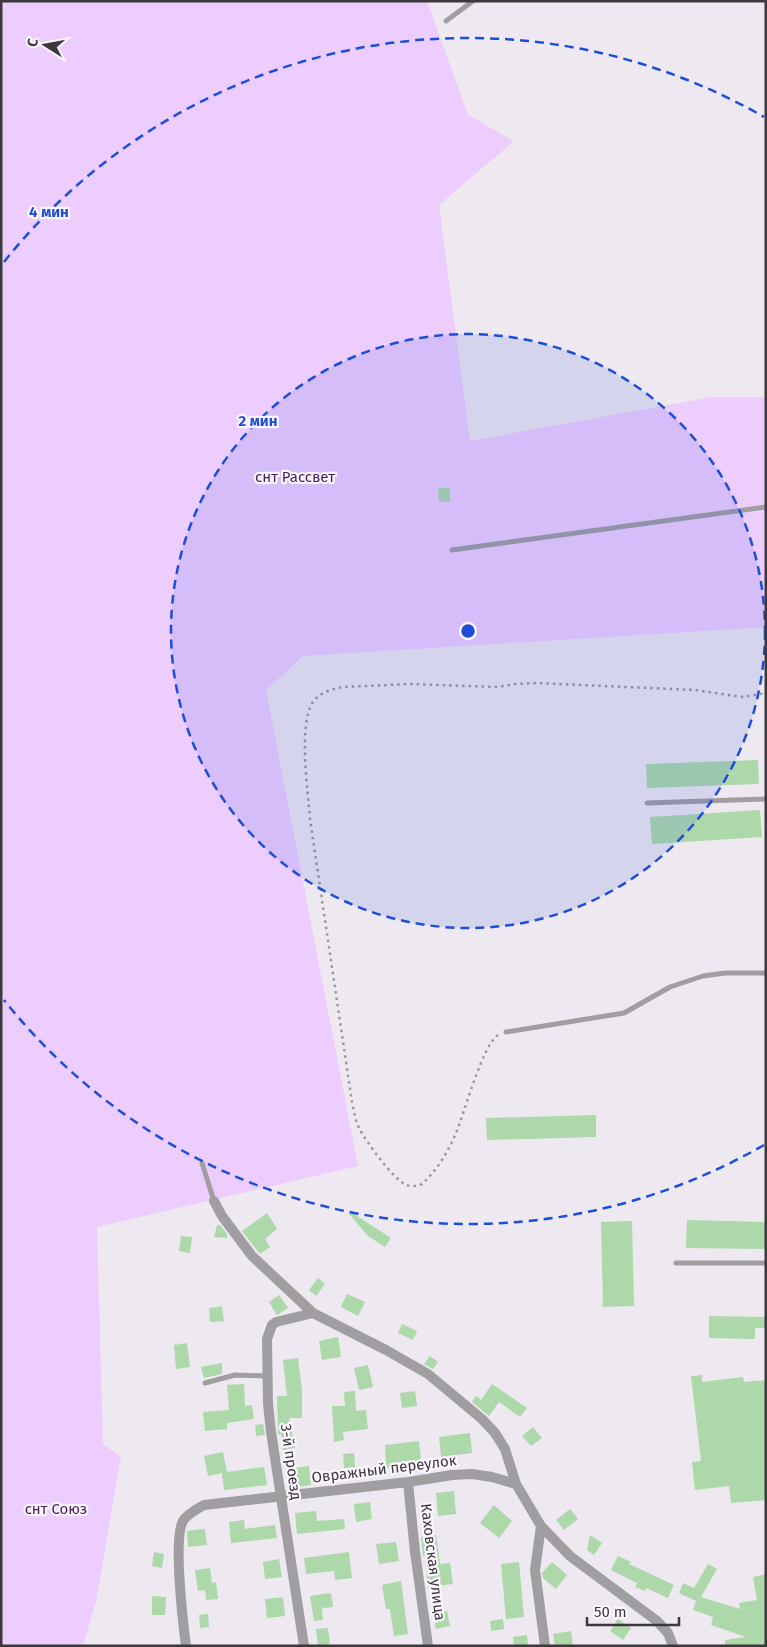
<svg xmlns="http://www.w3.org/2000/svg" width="767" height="1647" font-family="'Fira Sans',sans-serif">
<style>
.green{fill:#edcdfd}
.building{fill:#acd8aa}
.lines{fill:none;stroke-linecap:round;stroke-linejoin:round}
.path{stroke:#9b979e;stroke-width:2.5;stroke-dasharray:2.5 4;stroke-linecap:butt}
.service{stroke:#a19ea2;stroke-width:5}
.minor{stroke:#a19ea2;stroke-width:10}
.ring{fill:none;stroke:#1d4ed8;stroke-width:2.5;stroke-dasharray:9 6}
.labels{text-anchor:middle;stroke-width:4.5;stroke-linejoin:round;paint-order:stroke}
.park-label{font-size:15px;fill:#481e5a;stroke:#fbf5fe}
.street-label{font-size:15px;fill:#3b393c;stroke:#fbf5fe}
.centre{fill:#1d4ed8;stroke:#fbf5fe;stroke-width:2.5}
.ring-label{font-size:15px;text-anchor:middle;font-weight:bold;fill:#1d4ed8;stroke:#fbf5fe;stroke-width:4.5;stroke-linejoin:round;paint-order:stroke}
</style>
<rect width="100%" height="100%" fill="#eee8f1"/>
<path class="green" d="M 1,1 L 427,1 L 468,115 L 514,141 L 439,205 L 470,441 L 712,397 L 766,397 L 766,627 L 303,656 L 266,690 L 358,1166 L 97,1227 L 103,1444 L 121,1457 L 96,1601 L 83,1646 L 1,1646 Z"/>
<path class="building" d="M 438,488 L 450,488 L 450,502 L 439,502 Z
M 758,760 L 759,784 L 647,788 L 646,764 Z
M 760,810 L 762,837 L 652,844 L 650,817 Z
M 596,1115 L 596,1137 L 487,1140 L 486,1118 Z
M 351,1212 L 391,1238 L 385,1247 L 368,1236 L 349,1214 Z
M 267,1213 L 277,1229 L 265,1239 L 270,1247 L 260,1254 L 242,1231 Z
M 687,1220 L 766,1222 L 766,1249 L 686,1248 Z
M 632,1221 L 634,1306 L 603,1307 L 601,1222 Z
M 217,1225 L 220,1225 L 227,1234 L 227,1238 L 214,1237 Z
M 181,1236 L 192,1237 L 190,1253 L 179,1251 Z
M 318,1278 L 325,1284 L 316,1296 L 309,1290 Z
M 347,1294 L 365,1302 L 358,1316 L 341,1307 Z
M 279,1295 L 288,1308 L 277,1315 L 269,1302 Z
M 222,1306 L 224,1321 L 210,1322 L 209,1308 Z
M 709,1316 L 766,1317 L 766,1328 L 755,1328 L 755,1339 L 709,1338 Z
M 402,1324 L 417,1331 L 413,1340 L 398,1333 Z
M 338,1337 L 341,1357 L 322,1360 L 319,1341 Z
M 187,1343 L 190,1367 L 176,1369 L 174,1345 Z
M 430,1356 L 438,1362 L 433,1369 L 424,1364 Z
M 298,1358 L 302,1391 L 302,1418 L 289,1418 L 295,1448 L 283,1450 L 281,1434 L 278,1434 L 278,1431 L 277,1396 L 287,1396 L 283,1360 Z
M 222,1363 L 222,1374 L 204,1378 L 201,1367 Z
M 368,1365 L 373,1387 L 359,1390 L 354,1368 Z
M 702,1375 L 702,1382 L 743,1377 L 744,1382 L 766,1380 L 766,1500 L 731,1503 L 729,1486 L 695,1490 L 692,1462 L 701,1461 L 691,1376 Z
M 244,1384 L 245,1406 L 252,1405 L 254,1419 L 227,1423 L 227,1429 L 205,1431 L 203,1412 L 229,1410 L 227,1385 Z
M 492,1384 L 527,1408 L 520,1417 L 499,1402 L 489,1416 L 472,1402 L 476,1396 L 481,1400 Z
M 355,1391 L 356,1411 L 366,1410 L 368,1429 L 343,1432 L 344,1440 L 334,1442 L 332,1406 L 345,1406 L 344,1392 Z
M 415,1391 L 417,1406 L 402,1408 L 400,1393 Z
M 263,1424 L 265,1435 L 256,1436 L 255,1425 Z
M 533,1427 L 542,1438 L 531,1446 L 522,1436 Z
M 470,1433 L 472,1453 L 441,1457 L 439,1437 Z
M 419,1441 L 421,1460 L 395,1463 L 395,1467 L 386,1468 L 385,1445 Z
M 223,1452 L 227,1472 L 264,1467 L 267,1485 L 224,1490 L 222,1473 L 208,1476 L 204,1456 Z
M 354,1453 L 355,1467 L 344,1468 L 343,1454 Z
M 309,1466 L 311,1485 L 289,1488 L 287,1469 Z
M 454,1491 L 456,1514 L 438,1516 L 436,1493 Z
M 370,1502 L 372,1519 L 356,1522 L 354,1504 Z
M 494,1505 L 512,1521 L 499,1538 L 480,1523 Z
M 570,1509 L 578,1519 L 564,1530 L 556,1520 Z
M 316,1511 L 317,1521 L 344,1519 L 345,1529 L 297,1534 L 295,1513 Z
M 244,1520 L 245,1529 L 275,1525 L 277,1538 L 231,1543 L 229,1522 Z
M 205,1529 L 207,1545 L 188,1547 L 187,1531 Z
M 436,1535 L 440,1564 L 450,1563 L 453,1584 L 428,1587 L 425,1556 L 423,1556 L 421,1537 Z
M 590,1535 L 602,1543 L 594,1555 L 587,1550 Z
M 396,1542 L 399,1561 L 379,1564 L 376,1544 Z
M 154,1552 L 164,1554 L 162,1568 L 152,1566 Z
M 349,1552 L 352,1578 L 335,1580 L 334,1571 L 306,1574 L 304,1558 Z
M 618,1556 L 631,1562 L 629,1564 L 674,1585 L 668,1598 L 646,1588 L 645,1591 L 635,1587 L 637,1583 L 611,1570 Z
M 279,1559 L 282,1577 L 265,1579 L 263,1562 Z
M 519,1562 L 524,1617 L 506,1619 L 501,1564 Z
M 552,1562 L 567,1575 L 556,1589 L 543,1578 L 542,1573 Z
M 708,1564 L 717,1569 L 701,1597 L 740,1609 L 739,1603 L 757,1600 L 753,1577 L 766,1574 L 766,1646 L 725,1646 L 725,1640 L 746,1637 L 711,1625 L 713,1617 L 693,1610 L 696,1601 L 679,1593 L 683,1583 L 694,1588 Z
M 210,1568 L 212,1583 L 216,1582 L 218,1599 L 206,1600 L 205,1590 L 198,1591 L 195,1570 Z
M 401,1581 L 408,1634 L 394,1636 L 390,1609 L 386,1609 L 382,1585 Z
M 331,1593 L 333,1607 L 322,1608 L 323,1620 L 314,1621 L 310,1596 Z
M 152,1596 L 166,1597 L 165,1615 L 152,1615 Z
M 283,1597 L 285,1616 L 267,1618 L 265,1599 Z
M 447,1611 L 450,1626 L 436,1629 L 433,1613 Z
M 208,1614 L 209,1627 L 200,1628 L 199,1615 Z
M 503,1619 L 504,1629 L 491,1631 L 490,1621 Z
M 618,1619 L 631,1628 L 623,1640 L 610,1631 Z
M 328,1628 L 330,1644 L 327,1644 L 327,1646 L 318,1646 L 316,1629 Z
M 571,1631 L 573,1646 L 555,1646 L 553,1634 Z
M 527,1635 L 528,1646 L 514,1646 L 513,1637 Z"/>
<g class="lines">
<path class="path" d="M 498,1035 C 483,1044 464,1114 456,1133 C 448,1152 437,1170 422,1184 C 417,1186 411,1187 407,1185 C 395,1182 365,1140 359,1128 C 355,1120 354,1111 352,1102 L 310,819 C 308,792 298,724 313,702 C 320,692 333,689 343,687 L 410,684 L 497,687 L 516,684 L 536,683 L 695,690 L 742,697 L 766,693"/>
<path class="service" d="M 446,21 L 473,1
M 452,550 L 766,507
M 647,803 L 766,799
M 506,1032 L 624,1013 L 670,987 L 703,976 L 725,973 L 766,973
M 202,1163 L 214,1201
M 676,1263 L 766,1263
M 205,1383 L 235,1375 L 267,1376"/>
<path class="minor" d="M 214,1201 L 222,1216 L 252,1256 L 313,1313 L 386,1350 L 428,1374 L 482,1419 L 495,1433 L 505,1449 L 516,1484 L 541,1526 L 570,1556 L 657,1621 L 668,1633 L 673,1646
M 408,1482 L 415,1552 L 428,1646
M 541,1526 L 535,1570 L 545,1646
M 186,1646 C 183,1623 173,1538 183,1521 C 187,1514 197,1509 204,1505 L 408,1482 L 452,1475 L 472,1474 L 492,1477 L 516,1484
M 304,1646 L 271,1432 L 268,1404 L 267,1339 L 272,1325 L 276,1322 L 313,1313"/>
</g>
<circle cx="468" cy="631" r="297" fill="#1d4ed8" fill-opacity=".12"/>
<g class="ring">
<circle cx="468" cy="631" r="297"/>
<path d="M764 1145A593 593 0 0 1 4 1000M4 262A593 593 0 0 1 764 117"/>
</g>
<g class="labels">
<g class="park-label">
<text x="295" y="482">снт Рассвет</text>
<text x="56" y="1514">снт Союз</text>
</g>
<g class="street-label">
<text transform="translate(291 1462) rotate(82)" y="5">3-й проезд</text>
<text transform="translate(384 1469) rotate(-7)" y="5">Овражный переулок</text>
<text transform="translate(433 1562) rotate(83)" y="5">Каховская улица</text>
</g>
</g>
<circle cx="468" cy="631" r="8" class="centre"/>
<g class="ring-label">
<text x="49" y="217">4 мин</text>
<text x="258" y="426">2 мин</text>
</g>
<rect width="767" height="1647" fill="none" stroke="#3b393c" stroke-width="5"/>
<g transform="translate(45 45) rotate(281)" stroke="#fbf5fe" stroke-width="4" paint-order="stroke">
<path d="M0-4L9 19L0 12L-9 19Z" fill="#3b393c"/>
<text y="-8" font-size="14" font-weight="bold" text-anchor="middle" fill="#3b393c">С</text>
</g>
<path d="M587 1617v8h92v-8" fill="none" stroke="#3b393c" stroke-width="2.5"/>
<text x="594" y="1617" font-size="15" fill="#3b393c" stroke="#fbf5fe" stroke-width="4" paint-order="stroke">50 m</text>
</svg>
